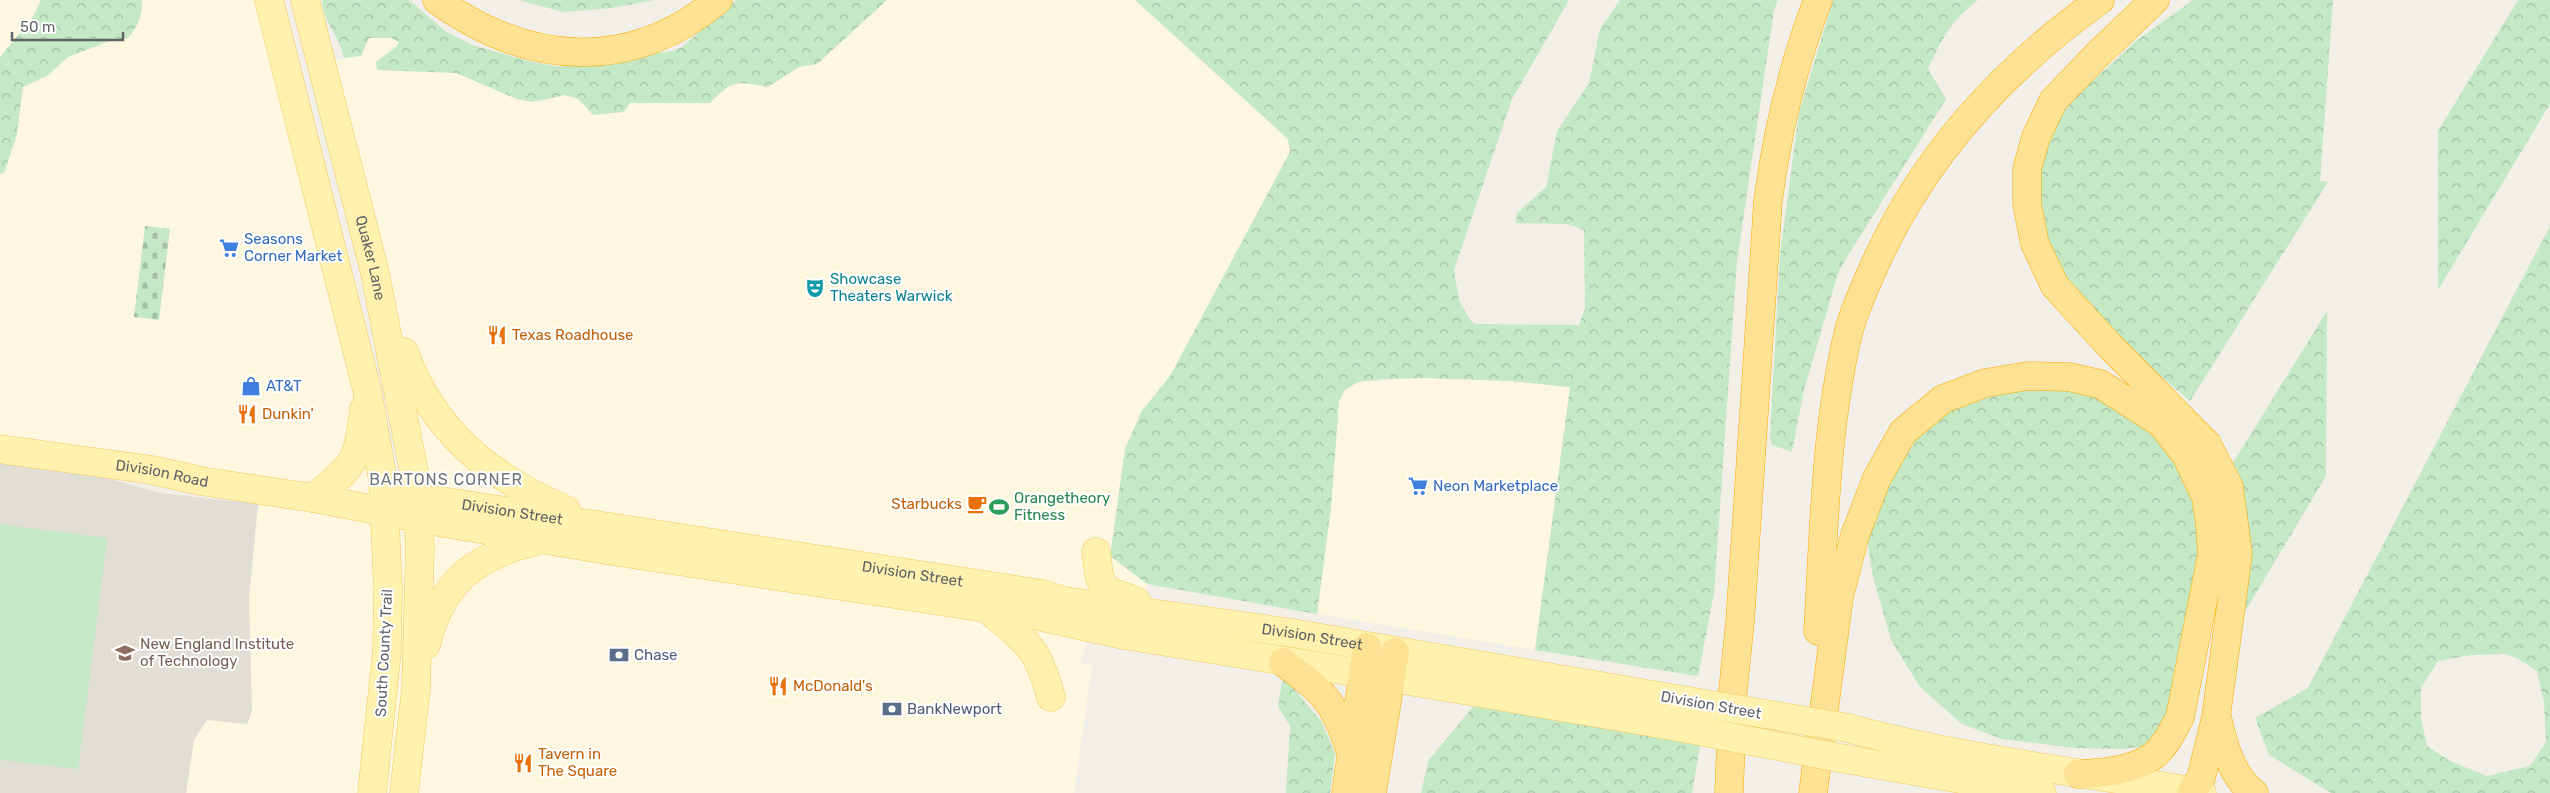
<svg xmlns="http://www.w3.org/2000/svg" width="2550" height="793" font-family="Rubik,sans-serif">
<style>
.commercial{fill:#fef7e0}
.education{fill:#e1ded6}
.forest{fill:url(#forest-crowns);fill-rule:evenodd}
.cemetery{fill:url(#cemetery-stones)}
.garden{fill:#c5e8c5}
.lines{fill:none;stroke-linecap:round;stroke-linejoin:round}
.major-casing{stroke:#f2c960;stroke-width:29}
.highway-casing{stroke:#f9ab00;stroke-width:29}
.major{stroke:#fff2af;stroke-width:28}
.highway{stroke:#fde293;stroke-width:28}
.major-bridge-casing{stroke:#f2c960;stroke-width:29;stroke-linecap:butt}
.major-bridge{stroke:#fff2af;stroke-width:28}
.labels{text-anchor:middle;stroke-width:4;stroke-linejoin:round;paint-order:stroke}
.shop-label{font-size:15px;fill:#366cbe;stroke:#fff;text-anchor:start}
.street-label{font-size:15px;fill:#5f6368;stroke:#fff}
.culture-label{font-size:15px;fill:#0d838f;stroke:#fff;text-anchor:start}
.food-label{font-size:15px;fill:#c56008;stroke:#fff;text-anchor:start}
.leisure-label{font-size:15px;fill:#27864d;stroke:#fff;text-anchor:start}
.education-label{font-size:15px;fill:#785e54;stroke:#fff;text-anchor:start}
.service-label{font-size:15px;fill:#4e5e75;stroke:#fff;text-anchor:start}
.neighbourhood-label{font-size:16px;letter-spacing:1px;fill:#70757a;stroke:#fff}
</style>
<defs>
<pattern id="forest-crowns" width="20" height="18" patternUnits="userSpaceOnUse" patternTransform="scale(1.25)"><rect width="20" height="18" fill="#c5e8c5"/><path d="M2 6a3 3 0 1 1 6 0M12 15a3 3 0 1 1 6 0" fill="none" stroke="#a3c0a4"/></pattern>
<pattern id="cemetery-stones" width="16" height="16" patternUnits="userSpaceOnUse" patternTransform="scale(1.25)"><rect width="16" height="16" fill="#c5e8c5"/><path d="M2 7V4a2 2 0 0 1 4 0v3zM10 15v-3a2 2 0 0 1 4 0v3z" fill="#a3c0a4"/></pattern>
</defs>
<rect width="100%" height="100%" fill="#f1efe8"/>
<path class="commercial" d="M 0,0 L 41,0 L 34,17 L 0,57 Z
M 142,0 L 268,0 L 390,493 L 398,487 L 404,417 L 316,66 L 352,56 L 361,56 L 369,38 L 391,38 L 400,41 L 397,46 L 377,62 L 377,70 L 456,73 L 517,99 L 540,102 L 565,95 L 624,112 L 630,103 L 710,103 L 729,85 L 746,83 L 768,87 L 799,67 L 817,64 L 887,0 L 1135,0 L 1288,139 L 1290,152 L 1170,376 L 1141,412 L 1110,556 L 1148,585 L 1143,615 L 1094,615 L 1080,664 L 1092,666 L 1074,793 L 186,793 L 194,740 L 207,720 L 247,724 L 249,596 L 260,491 L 0,450 L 0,174 L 4,173 L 17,134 L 23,87 L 47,76 L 68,57 L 112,40 L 128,38 Z
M 1424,378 L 1510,381 L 1570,387 L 1535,650 L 1317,614 L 1331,508 L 1339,401 L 1345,390 L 1358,382 Z"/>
<path class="education" d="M 0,449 L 161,493 L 258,504 L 249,596 L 252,711 L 247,724 L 207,720 L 194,740 L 186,793 L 0,793 Z"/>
<path class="forest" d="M 41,0 L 142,0 C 143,15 137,28 128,38 L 112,40 L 68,57 L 47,76 L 23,87 L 17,134 L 4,173 L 0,174 L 0,57 L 33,17 Z
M 322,0 L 409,0 L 445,31 L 472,45 L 525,60 L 558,67 L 672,51 L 682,47 L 736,0 L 887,0 L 817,64 L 799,67 L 768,87 C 736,81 733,80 710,103 L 630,103 L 624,112 L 593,115 L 578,99 L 565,95 L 532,102 L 517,99 L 456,73 L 377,70 L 376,62 L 397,46 L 399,42 L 391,38 L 369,38 L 361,56 L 344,58 C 340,36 323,23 322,0 Z
M 519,0 L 654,0 L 612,8 L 563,12 Z
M 1135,0 L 1569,0 L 1512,99 L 1454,270 L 1459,300 L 1470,320 L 1475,324 L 1579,325 L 1585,308 L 1584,230 L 1568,224 L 1516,223 L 1517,213 L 1546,187 L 1557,131 L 1589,83 L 1600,29 L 1620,0 L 1778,0 L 1774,10 L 1737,261 L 1714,593 L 1698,676 L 1535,650 L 1570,387 L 1510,381 L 1424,378 L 1384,379 L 1358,382 L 1345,390 L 1339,401 L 1331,508 L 1317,614 L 1147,584 L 1110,556 L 1125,449 L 1141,412 L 1170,376 L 1290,152 L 1288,139 Z
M 1833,0 L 1978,0 C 1951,21 1942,38 1928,69 L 1946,99 L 1839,270 L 1804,390 L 1792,452 L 1772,445 L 1770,436 L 1780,254 L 1799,113 Z
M 2193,0 L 2333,0 L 2320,181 L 2328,182 L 2190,401 L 2150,367 L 2060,274 L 2043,233 L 2037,162 L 2060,111 L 2136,41 Z
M 2518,0 L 2550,0 L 2550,104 L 2438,290 L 2438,131 Z
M 2550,226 L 2550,793 L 2331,793 L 2269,755 L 2255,718 L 2308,688 ZM 2505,654 L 2517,658 L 2537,671 L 2544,702 L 2546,742 L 2530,766 L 2487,776 L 2450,761 L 2427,746 L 2421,718 L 2421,688 L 2438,661 L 2471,655 Z
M 2327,311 L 2326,476 L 2237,625 L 2231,466 Z
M 2078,383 L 2165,433 L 2209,523 L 2167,744 L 2122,749 L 2074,748 L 2002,739 L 1962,724 L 1920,687 L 1891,640 L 1872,573 L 1867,537 L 1887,450 L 1941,398 Z
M 1283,676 L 1322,722 L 1335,754 L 1330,793 L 1286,793 L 1290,726 L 1278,707 Z
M 1478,701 L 1702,734 L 1692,793 L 1421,793 L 1428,761 Z"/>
<path class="cemetery" d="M 145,226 L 170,229 L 159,320 L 134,317 Z"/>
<path class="garden" d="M 0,524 L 107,538 L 78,769 L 0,760 Z"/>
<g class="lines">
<defs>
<g id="major">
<path d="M 269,0 L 367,390 L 383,480 L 388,588 L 387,650 L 372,793"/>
<path id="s1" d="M 305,0 L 375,273 L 415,477 L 420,546 L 416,688 L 404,793"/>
<path d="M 404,352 C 433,432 491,478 566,510"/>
<path id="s2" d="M 0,449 L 152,470 L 201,481 L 313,498 L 444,523 L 606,550 L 1038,616 L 1124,635 L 1434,685 L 1678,727"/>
<path d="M 313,498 C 356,464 357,463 364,409"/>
<path id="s3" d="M 389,500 L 441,501 L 1042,594 L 1065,601 L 1292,633 L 1688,701"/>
<path d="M 1096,552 C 1099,567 1096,587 1114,593 C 1122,596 1129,598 1137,602"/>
<path d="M 987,609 C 1026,641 1038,647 1051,697"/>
<path d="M 426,645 C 441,582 475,556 536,541"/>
<path d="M 1848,728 C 1964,760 2084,772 2202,793"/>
<path d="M 1845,759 L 2042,793"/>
</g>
<path id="highway" d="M 437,0 C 527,65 630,74 718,0
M 2155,0 L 2098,54 L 2053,101 L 2036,137 L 2027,169 L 2027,204 L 2035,244 L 2055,286 L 2109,345 L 2207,444 L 2229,487 L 2238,554 L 2216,717 L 2201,778 L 2191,793
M 1818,631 C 1824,532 1825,431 1848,334 C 1853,313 1863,291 1872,271 C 1920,160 2002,70 2100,0
M 1283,662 C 1323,692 1334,700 1350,750
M 2217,717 C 2223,743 2231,776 2254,793
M 1346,793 L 1367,647
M 1372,793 L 1395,652
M 1729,793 L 1733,690 L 1740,622 L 1768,201 C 1777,132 1793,65 1818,0
M 1813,793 L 1839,597 L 1855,535 L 1877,478 L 1903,432 L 1943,399 L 1985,383 L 2028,376 L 2069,377 L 2100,384 L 2161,423 L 2186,455 L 2206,497 L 2210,525 L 2212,554 L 2180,717 C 2173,730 2166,746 2153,756 C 2133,771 2102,773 2078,774"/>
</defs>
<use href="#major" class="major-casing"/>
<use href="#highway" class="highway-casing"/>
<use href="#major" class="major"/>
<use href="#highway" class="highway"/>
<defs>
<path id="major-bridge" d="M 1688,701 L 1848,728
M 1678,727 L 1845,759"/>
</defs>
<use href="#major-bridge" class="major-bridge-casing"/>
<use href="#major-bridge" class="major-bridge"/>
</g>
<defs>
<symbol id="supermarket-bare" viewBox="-9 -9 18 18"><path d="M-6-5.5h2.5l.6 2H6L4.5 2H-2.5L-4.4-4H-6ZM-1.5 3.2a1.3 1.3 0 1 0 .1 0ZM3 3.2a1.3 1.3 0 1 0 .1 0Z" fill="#3f7fe0" stroke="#fff" stroke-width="2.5" paint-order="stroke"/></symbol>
<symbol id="theatre-bare" viewBox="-9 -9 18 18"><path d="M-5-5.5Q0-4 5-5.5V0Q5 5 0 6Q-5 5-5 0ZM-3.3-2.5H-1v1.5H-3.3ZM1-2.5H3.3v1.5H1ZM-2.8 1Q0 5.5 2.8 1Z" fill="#0f9aa8" stroke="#fff" stroke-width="2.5" paint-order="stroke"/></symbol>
<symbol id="restaurant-bare" viewBox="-9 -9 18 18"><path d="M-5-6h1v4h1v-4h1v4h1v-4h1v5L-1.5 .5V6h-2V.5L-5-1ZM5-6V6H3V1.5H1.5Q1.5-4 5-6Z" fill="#e8710a" stroke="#fff" stroke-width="2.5" paint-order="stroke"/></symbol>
<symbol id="shop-bare" viewBox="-9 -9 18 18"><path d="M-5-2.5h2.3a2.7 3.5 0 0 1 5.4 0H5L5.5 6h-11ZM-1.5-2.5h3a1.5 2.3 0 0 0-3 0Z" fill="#3f7fe0" stroke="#fff" stroke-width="2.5" paint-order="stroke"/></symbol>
<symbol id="cafe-bare" viewBox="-9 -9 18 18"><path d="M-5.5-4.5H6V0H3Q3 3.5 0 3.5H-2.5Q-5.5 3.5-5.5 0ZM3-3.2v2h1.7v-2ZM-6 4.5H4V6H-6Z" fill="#e8710a" stroke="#fff" stroke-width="2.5" paint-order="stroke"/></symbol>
<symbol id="stadium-bare" viewBox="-9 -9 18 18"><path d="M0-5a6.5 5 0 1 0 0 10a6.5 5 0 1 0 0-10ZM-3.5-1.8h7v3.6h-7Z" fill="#2e9e5b" stroke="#fff" stroke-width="2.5" paint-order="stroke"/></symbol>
<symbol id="university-bare" viewBox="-9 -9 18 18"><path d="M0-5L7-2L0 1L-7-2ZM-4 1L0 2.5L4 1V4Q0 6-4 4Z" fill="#8d6e63" stroke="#fff" stroke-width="2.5" paint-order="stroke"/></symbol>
<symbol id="bank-bare" viewBox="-9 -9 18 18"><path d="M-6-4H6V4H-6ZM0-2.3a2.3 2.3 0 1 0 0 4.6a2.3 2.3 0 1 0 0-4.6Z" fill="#5c6f8a" stroke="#fff" stroke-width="2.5" paint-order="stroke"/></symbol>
</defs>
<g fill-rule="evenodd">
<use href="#supermarket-bare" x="215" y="234" width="28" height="28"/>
<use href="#theatre-bare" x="801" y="274" width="28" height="28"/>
<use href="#restaurant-bare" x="483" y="321" width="28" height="28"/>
<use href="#shop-bare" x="237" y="372" width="28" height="28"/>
<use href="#restaurant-bare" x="233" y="400" width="28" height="28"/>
<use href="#supermarket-bare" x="1404" y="472" width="28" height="28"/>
<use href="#cafe-bare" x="963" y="490" width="28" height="28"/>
<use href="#stadium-bare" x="985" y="493" width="28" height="28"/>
<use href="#university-bare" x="111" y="639" width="28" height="28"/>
<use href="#bank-bare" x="605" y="641" width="28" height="28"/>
<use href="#restaurant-bare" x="764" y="672" width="28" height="28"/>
<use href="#bank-bare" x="878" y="695" width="28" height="28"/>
<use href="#restaurant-bare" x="509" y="749" width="28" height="28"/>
</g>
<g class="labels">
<g class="shop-label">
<text x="244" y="244">Seasons<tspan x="244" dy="17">Corner Market</tspan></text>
<text x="266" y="391">AT&amp;T</text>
<text x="1433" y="491">Neon Marketplace</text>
</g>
<g class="street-label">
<text dy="5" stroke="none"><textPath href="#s1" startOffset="266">Quaker Lane</textPath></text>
<text dy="5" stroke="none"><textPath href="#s2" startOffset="164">Division Road</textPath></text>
<text dy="5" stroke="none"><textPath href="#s3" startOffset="124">Division Street</textPath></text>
<text dy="5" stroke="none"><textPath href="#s3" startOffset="529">Division Street</textPath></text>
<text dy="5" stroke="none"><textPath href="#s3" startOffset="934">Division Street</textPath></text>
<text transform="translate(384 653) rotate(-87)" y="5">South County Trail</text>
<text transform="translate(1711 705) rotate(10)" y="5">Division Street</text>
</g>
<g class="culture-label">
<text x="830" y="284">Showcase<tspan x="830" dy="17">Theaters Warwick</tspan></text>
</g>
<g class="food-label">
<text x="512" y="340">Texas Roadhouse</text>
<text x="262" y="419">Dunkin'</text>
<text x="962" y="509" text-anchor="end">Starbucks</text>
<text x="793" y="691">McDonald's</text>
<text x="538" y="759">Tavern in<tspan x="538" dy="17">The Square</tspan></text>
</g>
<g class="leisure-label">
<text x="1014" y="503">Orangetheory<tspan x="1014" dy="17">Fitness</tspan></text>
</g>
<g class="education-label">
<text x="140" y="649">New England Institute<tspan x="140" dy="17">of Technology</tspan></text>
</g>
<g class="service-label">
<text x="634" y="660">Chase</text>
<text x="907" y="714">BankNewport</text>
</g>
<g class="neighbourhood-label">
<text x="446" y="485">BARTONS CORNER</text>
</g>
</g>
<path d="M12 32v8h111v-8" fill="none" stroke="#5f6368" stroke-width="2.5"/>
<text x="20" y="32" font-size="15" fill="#5f6368" stroke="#ffffff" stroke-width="4" paint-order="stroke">50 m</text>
</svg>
